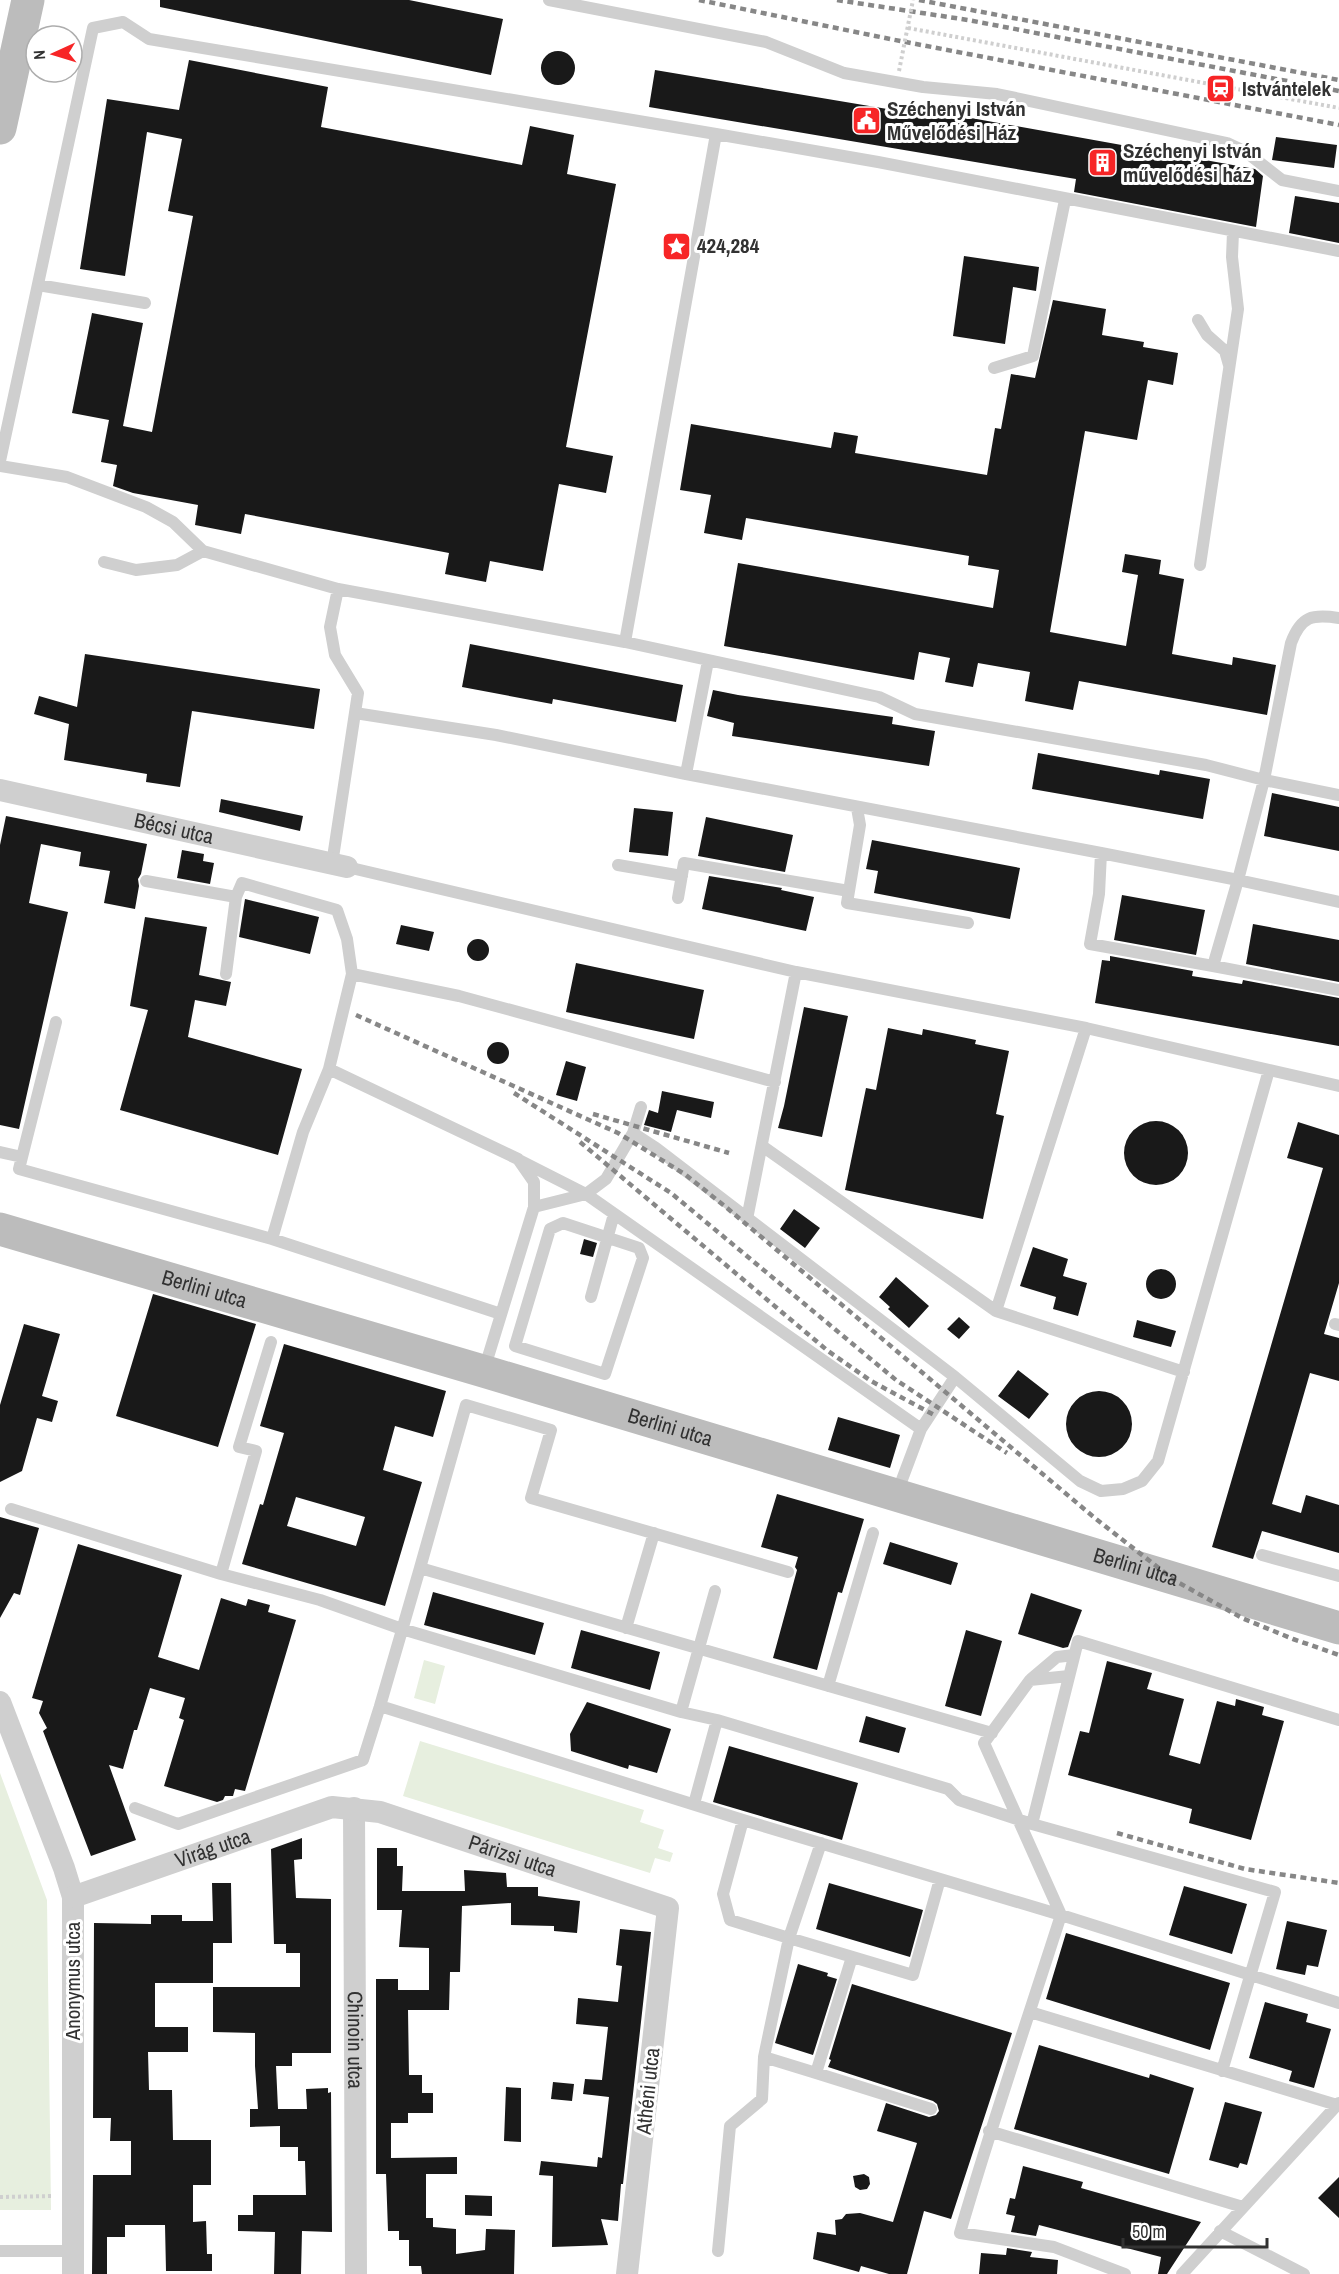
<svg xmlns="http://www.w3.org/2000/svg" width="1339" height="2274" font-family="'Archivo Narrow',sans-serif">
<style>
.green{fill:#e7efdf}
.building{fill:#191919;fill-rule:evenodd}
.lines{fill:none;stroke-linecap:round;stroke-linejoin:round}
.path{stroke:#cfcfcf;stroke-width:4;stroke-dasharray:3 3;stroke-linecap:butt}
.lane{stroke:#cfcfcf;stroke-width:12}
.street{stroke:#cfcfcf;stroke-width:22}
.secondary{stroke:#bcbcbc;stroke-width:33}
.rail{stroke:#878787;stroke-width:4.5;stroke-dasharray:6 4.5;stroke-linecap:butt}
.path-bridge{stroke:#cfcfcf;stroke-width:4;stroke-dasharray:3 3;stroke-linecap:butt}
.labels{text-anchor:middle;stroke-width:6;stroke-linejoin:round;paint-order:stroke}
.poi-label{font-size:21px;font-weight:bold;fill:#323232;stroke:#fff;text-anchor:start}
.street-label{font-size:21px;fill:#323232;stroke:#fff}
</style>
<rect width="100%" height="100%" fill="#fff"/>
<path class="green" d="M 424,1660 L 445,1666 L 435,1704 L 414,1698 Z
M 420,1741 L 644,1810 L 640,1822 L 664,1830 L 658,1848 L 673,1853 L 670,1862 L 655,1858 L 650,1873 L 403,1796 Z
M 0,1773 L 47,1900 L 51,2210 L 0,2210 Z"/>
<path class="building" d="M 160,0 L 409,0 L 503,19 L 491,75 L 160,7 Z
M541 68a17 17 0 1 1 34 0a17 17 0 1 1-34 0Z
M 189,60 L 328,87 L 321,127 L 522,165 L 530,126 L 574,135 L 567,174 L 616,184 L 566,447 L 613,456 L 606,493 L 559,484 L 543,571 L 490,561 L 486,582 L 445,574 L 449,553 L 245,514 L 241,534 L 195,525 L 198,505 L 133,493 L 113,486 L 117,465 L 101,462 L 109,420 L 72,413 L 92,313 L 143,323 L 123,426 L 152,432 L 193,216 L 168,211 L 182,139 L 147,132 L 125,276 L 80,269 L 107,99 L 179,110 Z
M 655,70 L 935,117 L 935,114 L 950,102 L 960,116 L 1255,169 L 1263,176 L 1256,227 L 1074,192 L 1076,179 L 649,107 Z
M 1276,137 L 1337,145 L 1334,168 L 1272,160 Z
M 1295,196 L 1339,203 L 1339,243 L 1289,233 Z
M 964,256 L 1039,267 L 1036,291 L 1013,287 L 1005,344 L 953,336 Z
M 1053,300 L 1106,309 L 1102,335 L 1144,342 L 1143,347 L 1178,353 L 1173,385 L 1148,380 L 1137,440 L 1085,431 L 1050,632 L 1126,646 L 1138,575 L 1122,572 L 1125,554 L 1161,560 L 1159,574 L 1184,579 L 1172,654 L 1232,665 L 1233,657 L 1276,665 L 1267,715 L 1079,681 L 1073,710 L 1025,701 L 1030,672 L 978,663 L 973,687 L 945,682 L 950,658 L 919,652 L 914,680 L 724,646 L 738,563 L 993,608 L 999,570 L 968,565 L 969,556 L 746,518 L 742,540 L 704,533 L 711,495 L 680,490 L 691,424 L 831,448 L 834,432 L 858,436 L 855,453 L 987,475 L 995,428 L 1001,429 L 1011,374 L 1035,378 Z
M 470,644 L 683,685 L 676,722 L 553,699 L 552,704 L 462,687 Z
M 85,654 L 320,689 L 314,729 L 192,711 L 180,787 L 146,782 L 147,774 L 64,760 L 69,724 L 34,714 L 39,696 L 77,707 Z
M 713,690 L 738,695 L 893,717 L 892,724 L 935,731 L 929,766 L 732,736 L 734,723 L 707,716 Z
M 1038,753 L 1159,775 L 1160,770 L 1210,779 L 1203,819 L 1032,789 Z
M 1272,793 L 1339,807 L 1339,851 L 1264,836 Z
M 221,799 L 303,816 L 300,831 L 219,812 Z
M 634,808 L 673,812 L 668,856 L 629,852 Z
M 6,816 L 147,844 L 141,874 L 138,879 L 139,886 L 135,909 L 104,903 L 110,871 L 79,866 L 81,852 L 41,844 L 29,903 L 68,912 L 19,1129 L 0,1125 L 0,845 Z
M 706,817 L 793,835 L 785,872 L 698,856 Z
M 872,840 L 1020,868 L 1010,919 L 874,893 L 878,871 L 866,869 Z
M 182,850 L 204,854 L 203,861 L 214,863 L 210,884 L 177,878 Z
M 709,876 L 782,888 L 781,890 L 814,897 L 806,931 L 702,909 Z
M 1122,895 L 1205,910 L 1196,955 L 1114,940 Z
M 245,899 L 319,917 L 310,954 L 239,937 Z
M 145,917 L 207,927 L 199,975 L 231,982 L 226,1006 L 195,1000 L 188,1037 L 302,1069 L 278,1155 L 120,1110 L 148,1010 L 130,1006 Z
M 1253,924 L 1339,940 L 1339,982 L 1246,964 Z
M 401,925 L 434,932 L 429,951 L 396,944 Z
M467 950a11 11 0 1 1 22 0a11 11 0 1 1-22 0Z
M 1110,956 L 1193,971 L 1192,976 L 1242,984 L 1243,980 L 1339,998 L 1339,1046 L 1095,1003 L 1102,960 L 1110,961 Z
M 576,963 L 704,990 L 694,1039 L 566,1012 Z
M 804,1007 L 848,1016 L 822,1137 L 778,1128 L 784,1106 Z
M 888,1028 L 922,1035 L 923,1029 L 976,1040 L 975,1044 L 1009,1051 L 996,1114 L 1004,1116 L 983,1219 L 845,1190 L 866,1088 L 876,1090 Z
M487 1053a11 11 0 1 1 22 0a11 11 0 1 1-22 0Z
M 566,1061 L 586,1067 L 577,1101 L 556,1095 Z
M 662,1091 L 714,1102 L 711,1118 L 677,1110 L 671,1132 L 644,1125 L 649,1110 L 658,1113 Z
M1124 1153a32 32 0 1 1 64 0a32 32 0 1 1-64 0Z
M 1298,1122 L 1339,1135 L 1339,1283 L 1324,1334 L 1339,1338 L 1339,1381 L 1310,1373 L 1272,1504 L 1301,1513 L 1306,1495 L 1339,1505 L 1339,1553 L 1262,1531 L 1253,1559 L 1212,1547 L 1323,1168 L 1287,1158 Z
M 794,1209 L 820,1228 L 805,1248 L 780,1229 Z
M 584,1239 L 597,1243 L 593,1257 L 580,1254 Z
M 1033,1247 L 1068,1259 L 1063,1276 L 1087,1283 L 1078,1316 L 1053,1309 L 1056,1297 L 1020,1286 Z
M1146 1284a15 15 0 1 1 30 0a15 15 0 1 1-30 0Z
M 896,1277 L 929,1306 L 909,1328 L 888,1309 L 890,1307 L 879,1297 Z
M 153,1294 L 256,1324 L 218,1447 L 116,1416 Z
M 959,1317 L 970,1327 L 959,1339 L 947,1329 Z
M 1137,1320 L 1176,1331 L 1171,1347 L 1133,1337 Z
M 24,1324 L 60,1334 L 42,1396 L 58,1401 L 52,1422 L 37,1418 L 22,1471 L 0,1482 L 0,1405 Z
M 284,1344 L 446,1391 L 433,1437 L 395,1426 L 383,1470 L 422,1482 L 385,1606 L 242,1564 L 260,1504 L 263,1505 L 284,1433 L 260,1426 ZM 296,1497 L 365,1517 L 356,1546 L 287,1526 Z
M 1018,1370 L 1049,1394 L 1029,1419 L 998,1396 Z
M1066 1424a33 33 0 1 1 66 0a33 33 0 1 1-66 0Z
M 838,1417 L 900,1435 L 890,1468 L 828,1450 Z
M 777,1494 L 864,1519 L 842,1593 L 838,1592 L 817,1670 L 773,1658 L 797,1570 L 795,1567 L 798,1557 L 761,1547 Z
M 0,1517 L 39,1528 L 20,1595 L 14,1593 L 0,1618 Z
M 890,1542 L 958,1563 L 951,1585 L 883,1564 Z
M 78,1544 L 182,1575 L 158,1657 L 199,1670 L 221,1598 L 246,1606 L 248,1599 L 270,1605 L 268,1612 L 296,1620 L 245,1791 L 235,1789 L 233,1796 L 225,1796 L 223,1800 L 217,1802 L 164,1786 L 184,1720 L 179,1718 L 185,1698 L 150,1688 L 137,1730 L 134,1730 L 123,1769 L 109,1765 L 136,1840 L 91,1856 L 43,1731 L 47,1728 L 39,1713 L 43,1701 L 32,1698 Z
M 433,1592 L 544,1623 L 535,1655 L 424,1625 Z
M 1031,1593 L 1082,1610 L 1068,1647 L 1063,1648 L 1018,1634 Z
M 581,1630 L 660,1652 L 650,1690 L 571,1668 Z
M 966,1630 L 1002,1641 L 981,1716 L 945,1706 Z
M 1107,1661 L 1152,1673 L 1147,1689 L 1184,1699 L 1169,1755 L 1200,1764 L 1217,1701 L 1235,1706 L 1236,1699 L 1264,1707 L 1262,1715 L 1284,1721 L 1251,1840 L 1189,1823 L 1192,1809 L 1068,1775 L 1080,1731 L 1089,1733 Z
M 587,1702 L 671,1729 L 657,1773 L 629,1765 L 628,1769 L 571,1751 L 570,1734 Z
M 866,1716 L 906,1728 L 899,1753 L 859,1742 Z
M 729,1746 L 858,1783 L 842,1840 L 713,1802 Z
M 302,1838 L 302,1859 L 294,1860 L 296,1898 L 331,1899 L 331,2053 L 292,2053 L 292,2066 L 276,2066 L 278,2109 L 307,2109 L 306,2089 L 328,2088 L 328,2093 L 331,2092 L 332,2232 L 302,2231 L 301,2274 L 274,2274 L 275,2232 L 238,2231 L 238,2215 L 253,2215 L 253,2195 L 306,2195 L 305,2161 L 298,2161 L 298,2147 L 280,2147 L 280,2126 L 250,2127 L 250,2109 L 258,2109 L 255,2066 L 255,2033 L 213,2032 L 213,1987 L 300,1987 L 300,1953 L 286,1953 L 286,1944 L 274,1944 L 271,1849 Z
M 377,1848 L 397,1848 L 397,1866 L 403,1866 L 402,1891 L 465,1891 L 464,1870 L 506,1873 L 507,1887 L 538,1887 L 538,1896 L 580,1901 L 577,1933 L 554,1931 L 554,1926 L 511,1925 L 511,1903 L 462,1906 L 460,1972 L 450,1972 L 449,2010 L 408,2010 L 409,2075 L 422,2075 L 422,2093 L 433,2093 L 433,2113 L 408,2113 L 408,2123 L 391,2123 L 391,2158 L 457,2157 L 457,2174 L 426,2174 L 426,2218 L 433,2218 L 433,2227 L 456,2229 L 456,2254 L 485,2250 L 486,2229 L 515,2230 L 514,2274 L 422,2274 L 421,2266 L 409,2266 L 409,2240 L 399,2240 L 399,2231 L 388,2231 L 386,2174 L 376,2174 L 376,1979 L 398,1979 L 398,1990 L 429,1990 L 429,1948 L 399,1947 L 402,1910 L 377,1910 Z
M 212,1883 L 231,1883 L 232,1943 L 213,1943 L 213,1983 L 155,1983 L 155,2027 L 188,2027 L 188,2052 L 148,2052 L 149,2090 L 172,2090 L 173,2140 L 211,2140 L 211,2185 L 193,2185 L 193,2222 L 206,2221 L 207,2254 L 212,2254 L 212,2271 L 166,2271 L 165,2225 L 125,2225 L 125,2237 L 107,2237 L 107,2274 L 92,2274 L 93,2175 L 131,2175 L 131,2141 L 110,2141 L 111,2118 L 93,2118 L 94,1923 L 151,1924 L 151,1915 L 182,1915 L 182,1921 L 213,1921 Z
M 829,1883 L 923,1910 L 910,1957 L 816,1929 Z
M 1184,1886 L 1247,1904 L 1232,1954 L 1169,1935 Z
M 1287,1921 L 1327,1930 L 1318,1967 L 1307,1965 L 1305,1975 L 1276,1969 Z
M 620,1929 L 651,1932 L 623,2184 L 621,2184 L 618,2221 L 601,2219 L 608,2245 L 552,2247 L 553,2176 L 539,2175 L 541,2161 L 597,2167 L 598,2157 L 602,2158 L 609,2097 L 583,2094 L 585,2079 L 602,2080 L 608,2027 L 576,2024 L 578,1998 L 618,2002 L 622,1966 L 616,1965 Z
M 1066,1933 L 1230,1983 L 1210,2050 L 1046,1999 Z
M 798,1964 L 828,1973 L 827,1976 L 837,1979 L 813,2055 L 775,2043 Z
M 852,1984 L 1012,2033 L 951,2219 L 924,2211 L 907,2274 L 889,2274 L 861,2266 L 859,2272 L 813,2259 L 817,2232 L 836,2235 L 835,2220 L 842,2219 L 846,2214 L 860,2213 L 893,2222 L 917,2143 L 877,2131 L 886,2103 L 929,2117 L 936,2115 L 939,2111 L 937,2104 L 933,2101 L 828,2067 L 831,2060 L 829,2059 Z
M 1265,2002 L 1308,2014 L 1306,2022 L 1331,2029 L 1314,2088 L 1289,2081 L 1292,2071 L 1249,2058 Z
M 1039,2045 L 1149,2078 L 1150,2074 L 1194,2088 L 1169,2174 L 1014,2129 Z
M 553,2082 L 574,2084 L 572,2101 L 551,2099 Z
M 506,2087 L 521,2088 L 521,2142 L 504,2141 Z
M 1225,2102 L 1262,2112 L 1247,2165 L 1240,2163 L 1238,2168 L 1209,2160 Z
M 1023,2166 L 1083,2182 L 1081,2188 L 1201,2222 L 1167,2274 L 1158,2274 L 1161,2257 L 1039,2225 L 1036,2236 L 1011,2232 L 1015,2216 L 1006,2214 L 1010,2198 L 1015,2199 Z
M 864,2174 L 869,2177 L 870,2184 L 867,2189 L 860,2190 L 855,2187 L 853,2176 Z
M 1339,2177 L 1339,2218 L 1318,2198 Z
M 465,2195 L 492,2196 L 492,2216 L 465,2215 Z
M 1007,2248 L 1032,2252 L 1030,2257 L 1058,2260 L 1057,2274 L 979,2274 L 981,2253 L 1006,2255 Z"/>
<g class="lines">
<path class="path" d="M 908,28 L 1339,108
M 0,2197 L 53,2196"/>
<path class="lane" d="M 549,0 L 766,42 L 844,73 L 923,87 L 997,94 L 1227,143 L 1246,152 L 1282,180 L 1339,191
M 716,134 L 878,162 L 1339,251
M 38,285 L 145,303
M 1198,320 L 1207,335 L 1225,351 L 1229,365
M 994,368 L 1033,356 L 1065,200
M 0,461 L 93,28 L 123,22 L 149,39 L 716,134 L 625,642 L 879,697 L 915,714 L 1206,765 L 1264,780 L 1291,643 C 1301,616 1312,614 1339,618
M 0,466 L 67,477 L 146,507 L 173,522 L 203,551
M 104,562 L 136,570 L 177,565 L 203,551 L 338,589
M 1200,565 L 1238,309 L 1232,257 L 1233,232
M 355,713 L 496,735 L 686,774 L 708,661
M 686,774 L 1101,853 L 1099,894 L 1090,944 L 1213,966 L 1238,880 L 1101,853
M 1339,795 L 1264,780 L 1238,880 L 1339,902
M 857,808 L 860,825 L 847,903 L 968,923
M 332,864 L 358,693 L 335,655 L 330,627 L 338,589 L 625,642
M 618,865 L 682,876
M 347,867 L 796,972
M 146,881 L 236,897
M 678,898 L 684,863 L 849,891
M 1213,966 L 1339,990
M 226,974 L 236,897 L 242,883 L 337,910 L 347,939 L 352,974 L 329,1069
M 352,974 L 459,996 L 775,1082
M 56,1022 L 19,1169 L 272,1239
M 641,1107 L 633,1133 L 606,1179 L 586,1194 L 921,1429 L 897,1493
M 633,1133 L 656,1148 L 955,1377 L 921,1429
M 762,1146 L 996,1311
M 0,1152 L 22,1157
M 519,1160 L 586,1194
M 747,1219 L 796,972 L 1086,1028
M 563,1223 L 639,1248 L 643,1258 L 605,1374 L 515,1346 L 550,1229 Z
M 591,1297 L 614,1214
M 501,1314 L 272,1239 L 303,1132 L 329,1069 L 518,1159 L 534,1182 L 534,1207
M 1335,1324 L 1339,1325
M 484,1370 L 534,1207 L 586,1194
M 1184,1372 L 996,1311 L 1086,1028 L 1339,1086
M 955,1377 L 1080,1481 L 1101,1491 L 1123,1489 L 1142,1481 L 1158,1461 L 1269,1070
M 11,1509 L 221,1574 L 320,1600 L 402,1629 L 681,1712 L 717,1720 L 948,1789 L 959,1800 L 1032,1824 L 1275,1892 L 1222,2071
M 1262,1555 L 1339,1576
M 420,1568 L 466,1405 L 551,1430 L 531,1498 L 788,1572
M 221,1574 L 256,1451 L 239,1447 L 271,1342
M 626,1628 L 654,1533
M 1069,1676 L 1030,1680 L 984,1743 L 1061,1915 C 1027,2021 991,2126 960,2233 L 1054,2247 L 1125,2274
M 1031,1679 L 1057,1657 L 1074,1655
M 828,1686 L 873,1533
M 380,1706 L 420,1568 L 992,1733
M 681,1712 L 715,1591
M 694,1804 L 717,1720
M 135,1808 L 178,1824 L 363,1760 L 380,1706 L 743,1820 L 1061,1915 L 1339,2003
M 743,1820 L 723,1894 L 730,1920 L 789,1938 L 764,2057 L 816,2073
M 1032,1824 L 1078,1641 L 1339,1720
M 821,1843 L 789,1938 L 913,1975 L 940,1879
M 852,1957 L 816,2073 L 931,2109
M 1030,2012 L 1337,2105
M 989,2131 L 1243,2207
M 1220,2231 L 1304,2274
M 0,2251 L 73,2251
M 718,2251 L 730,2126 L 762,2099 L 764,2057
M 1182,2274 L 1339,2103"/>
<g class="street">
<path id="s1" d="M 0,790 L 347,867"/>
<path d="M 0,1702 L 64,1868 L 73,1897 L 73,2274"/>
<path id="s2" d="M 354,1808 L 356,2274"/>
<path id="s3" d="M 73,1897 L 332,1807 L 380,1812 L 668,1908 L 627,2274"/>
</g>
<g class="secondary">
<path d="M 0,128 L 28,0"/>
<path id="s4" d="M 0,1229 L 483,1371 L 1339,1628"/>
</g>
<path class="rail" d="M 699,0 L 890,39 L 1339,125
M 837,0 L 968,20 L 1339,91
M 919,0 L 1339,80
M 356,1015 L 618,1133 L 686,1175 L 727,1208 L 1096,1519 L 1174,1580 L 1242,1618 L 1293,1639 L 1339,1655
M 514,1093 L 671,1193 L 896,1380 L 1007,1453
M 593,1114 L 729,1153
M 580,1142 L 828,1351 L 871,1381 L 936,1416
M 1117,1833 L 1245,1869 L 1339,1883"/>
<path class="path-bridge" d="M 899,71 L 913,0"/>
</g>
<defs>
<symbol id="station-square" viewBox="-11 -11 22 22"><rect x="-9" y="-9" width="18" height="18" rx="4" fill="#f72526" stroke="#fff"/><path d="M-3-6H3Q5-6 5-4V2Q5 4 3 4L4.5 6H3L1.5 4h-3L-3 6H-4.5L-3 4Q-5 4-5 2V-4Q-5-6-3-6ZM-3.5-4v3h7v-3ZM-3.5 1v1.5H-2V1ZM2 1v1.5H3.5V1Z" fill="#fff"/></symbol>
<symbol id="civic-square" viewBox="-11 -11 22 22"><rect x="-9" y="-9" width="18" height="18" rx="4" fill="#f72526" stroke="#fff"/><path d="M-.6-6.5H3V-4.5H.6V-3L4-1V1h2V6H-6V1h2V-1L-.6-3ZM-1.2 2.5V6h2.4V2.5Z" fill="#fff"/></symbol>
<symbol id="building-square" viewBox="-11 -11 22 22"><rect x="-9" y="-9" width="18" height="18" rx="4" fill="#f72526" stroke="#fff"/><path d="M-4-6H4V6H1V3H-1V6H-4ZM-2.5-4.3h1.7v1.8h-1.7ZM.8-4.3h1.7v1.8H.8ZM-2.5-1h1.7V.8h-1.7ZM.8-1h1.7V.8H.8Z" fill="#fff"/></symbol>
<symbol id="sight-square" viewBox="-11 -11 22 22"><rect x="-9" y="-9" width="18" height="18" rx="4" fill="#f72526" stroke="#fff"/><path d="M0-6L1.8-2.2L6-1.7L2.9 1.2L3.7 5.4L0 3.3L-3.7 5.4L-2.9 1.2L-6-1.7L-1.8-2.2Z" fill="#fff"/></symbol>
</defs>
<g fill-rule="evenodd">
<use href="#station-square" x="1204" y="72" width="33" height="33"/>
<use href="#civic-square" x="850" y="104" width="33" height="33"/>
<use href="#building-square" x="1086" y="146" width="33" height="33"/>
<use href="#sight-square" x="660" y="230" width="33" height="33"/>
</g>
<g class="labels">
<g class="poi-label">
<text x="1242" y="96">Istvántelek</text>
<text x="887" y="116">Széchenyi István<tspan x="887" dy="24">Művelődési Ház</tspan></text>
<text x="1123" y="158">Széchenyi István<tspan x="1123" dy="24">művelődési ház</tspan></text>
<text x="697" y="253">424,284</text>
</g>
<g class="street-label">
<text dy="7" stroke="none"><textPath href="#s1" startOffset="178">Bécsi utca</textPath></text>
<text dy="7" stroke="none"><textPath href="#s4" startOffset="213">Berlini utca</textPath></text>
<text dy="7" stroke="none"><textPath href="#s4" startOffset="699">Berlini utca</textPath></text>
<text dy="7" stroke="none"><textPath href="#s4" startOffset="1185">Berlini utca</textPath></text>
<text dy="7" stroke="none"><textPath href="#s3" startOffset="148">Virág utca</textPath></text>
<text dy="7" stroke="none"><textPath href="#s3" startOffset="462">Párizsi utca</textPath></text>
<text transform="translate(73 1981) rotate(-90)" y="7">Anonymus utca</text>
<text dy="7" stroke="none"><textPath href="#s2" startOffset="232">Chinoin utca</textPath></text>
<text transform="translate(648 2091) rotate(-84)" y="7">Athéni utca</text>
</g>
</g>
<g transform="translate(54 54) rotate(266)"><circle r="28" fill="#ffffff" stroke="#adadad" stroke-width="1.5"/>
<path d="M0-4.5L10 22L0 15L-10 22Z" fill="#f72526"/>
<text y="-9" font-size="16" font-weight="bold" text-anchor="middle" fill="#323232">N</text>
</g>
<path d="M1123 2238v9h144v-9" fill="none" stroke="#323232" stroke-width="3"/>
<text x="1132" y="2238" font-size="18" fill="#323232" stroke="#ffffff" stroke-width="4.5" paint-order="stroke">50 m</text>
</svg>
